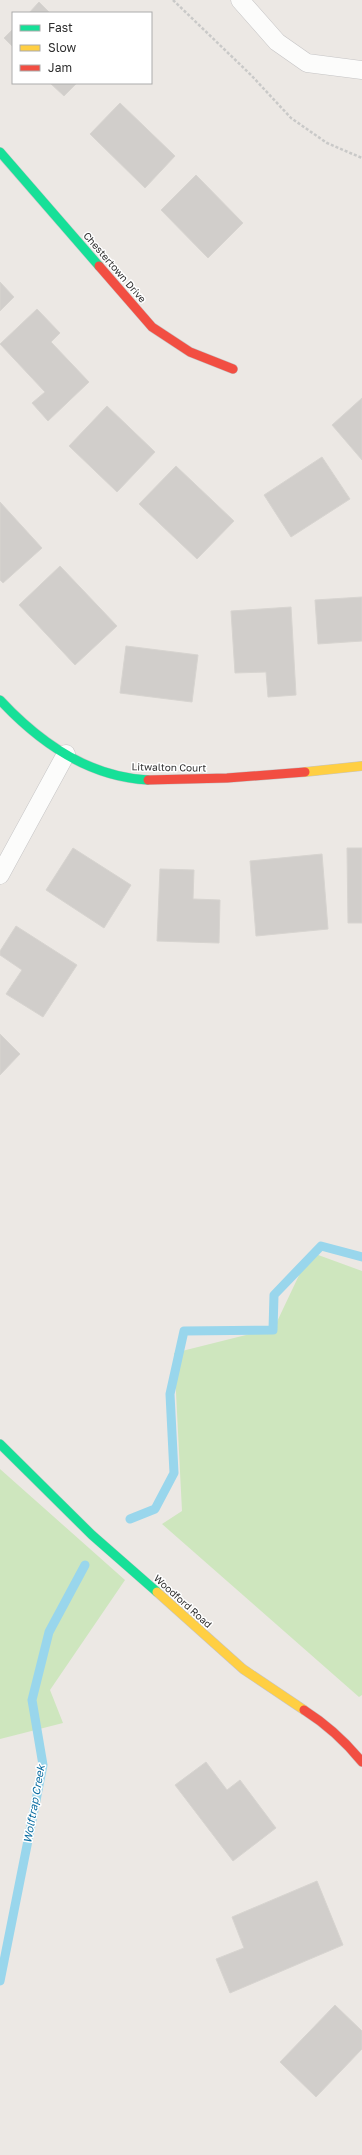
<svg xmlns="http://www.w3.org/2000/svg" width="362" height="2155" font-family="'Golos Text',sans-serif">
<style>
.green{fill:#cee6be}
.lines{fill:none;stroke-linecap:round;stroke-linejoin:round}
.stream{stroke:#99d6ec;stroke-width:9}
.building{fill:#d1cecb;stroke:#d7d4d0}
.lane-casing{stroke:#c5c4c5;stroke-width:19}
.fast-casing{stroke:#c5c4c5;stroke-width:10}
.slow-casing{stroke:#c5c4c5;stroke-width:10}
.jam-casing{stroke:#c5c4c5;stroke-width:10}
.path{stroke:#c9c9c8;stroke-width:2.5;stroke-dasharray:3 2;stroke-linecap:butt}
.lane{stroke:#fcfcfb;stroke-width:18}
.fast{stroke:#16e098;stroke-width:9}
.slow{stroke:#ffcf43;stroke-width:9}
.jam{stroke:#f24e42;stroke-width:9}
.labels{text-anchor:middle;stroke-width:3;stroke-linejoin:round;paint-order:stroke}
.street-label{font-size:10px;fill:#2e2e2e;stroke:#fff}
.water-label{font-size:11px;font-style:italic;fill:#0d6fa3;stroke:#fff}
</style>
<rect width="100%" height="100%" fill="#ece8e4"/>
<path class="green" d="M 310,1252 L 362,1271 L 362,1695 L 359,1697 L 162,1524 L 182,1511 L 174,1353 L 274,1328 Z
M 0,1469 L 125,1580 L 50,1690 L 63,1723 L 0,1739 Z"/>
<g class="lines">
<path class="stream" d="M 130,1519 L 155,1509 L 174,1473 L 170,1394 L 184,1331 L 273,1330 L 274,1295 L 321,1246 L 362,1257
M 0,1981 L 43,1765 L 32,1700 L 49,1632 L 85,1565"/>
</g>
<path class="building" d="M 39,2 L 50,13 L 29,13 Z
M 13,29 L 13,47 L 4,38 Z
M 50,83 L 77,83 L 64,96 Z
M 120,103 L 175,156 L 145,188 L 90,134 Z
M 196,175 L 243,223 L 208,258 L 161,210 Z
M 0,282 L 14,297 L 0,311 Z
M 37,309 L 60,333 L 51,342 L 89,382 L 48,421 L 32,403 L 45,392 L 0,344 Z
M 362,398 L 362,460 L 332,425 Z
M 107,406 L 155,452 L 117,492 L 69,446 Z
M 322,457 L 350,499 L 291,537 L 264,495 Z
M 176,466 L 234,521 L 197,559 L 139,504 Z
M 0,502 L 42,548 L 3,583 L 0,580 Z
M 60,566 L 117,626 L 75,665 L 19,605 Z
M 362,597 L 362,641 L 318,644 L 315,600 Z
M 291,607 L 296,695 L 268,697 L 266,672 L 235,673 L 231,611 Z
M 126,646 L 198,655 L 192,702 L 120,693 Z
M 73,848 L 131,885 L 104,928 L 46,890 Z
M 347,848 L 362,848 L 362,923 L 348,923 Z
M 322,854 L 328,929 L 256,936 L 250,861 Z
M 160,869 L 194,870 L 193,899 L 220,900 L 219,943 L 157,941 Z
M 16,926 L 77,965 L 43,1017 L 6,994 L 22,970 L 0,955 L 0,951 Z
M 0,1034 L 20,1054 L 0,1075 Z
M 206,1762 L 227,1790 L 240,1780 L 276,1828 L 233,1861 L 175,1785 Z
M 317,1881 L 343,1945 L 230,1993 L 216,1959 L 244,1948 L 232,1917 Z
M 335,2005 L 362,2031 L 362,2049 L 316,2097 L 280,2062 Z"/>
<g class="lines">
<defs>
<path id="lane" d="M 240,0 L 277,42 L 307,63 L 362,70
M 0,875 L 66,754"/>
<path id="fast" d="M 0,152 L 99,266
M 0,700 C 39,742 89,777 148,780
M 0,1444 L 92,1535 L 157,1592"/>
<path id="slow" d="M 305,772 L 362,766
M 157,1592 L 243,1669 L 304,1710"/>
<path id="jam" d="M 99,266 L 152,327 L 190,352 L 233,369
M 148,780 L 227,778 L 305,772
M 304,1710 C 326,1724 345,1741 362,1762"/>
</defs>
<use href="#lane" class="lane-casing"/>
<use href="#fast" class="fast-casing"/>
<use href="#slow" class="slow-casing"/>
<use href="#jam" class="jam-casing"/>
<path class="path" d="M 173,0 L 251,75 L 291,118 L 327,143 L 362,158"/>
<use href="#lane" class="lane"/>
<use href="#fast" class="fast"/>
<use href="#slow" class="slow"/>
<use href="#jam" class="jam"/>
</g>
<g class="labels">
<g class="street-label">
<text transform="translate(115 267) rotate(49)" y="4">Chestertown Drive</text>
<text transform="translate(169 767) rotate(1)" y="4">Litwalton Court</text>
<text transform="translate(183 1601) rotate(42)" y="4">Woodford Road</text>
</g>
<g class="water-label">
<text transform="translate(34 1804) rotate(-80)" y="4">Wolftrap Creek</text>
</g>
</g>
<rect x="12" y="12" width="140" height="72" fill="#ffffff" stroke="#ababab"/>
<rect x="20" y="25" width="20" height="6" fill="#16e098" stroke="#ababab"/>
<text x="48" y="32" font-size="12" fill="#2e2e2e">Fast</text>
<rect x="20" y="45" width="20" height="6" fill="#ffcf43" stroke="#ababab"/>
<text x="48" y="52" font-size="12" fill="#2e2e2e">Slow</text>
<rect x="20" y="65" width="20" height="6" fill="#f24e42" stroke="#ababab"/>
<text x="48" y="72" font-size="12" fill="#2e2e2e">Jam</text>
</svg>
